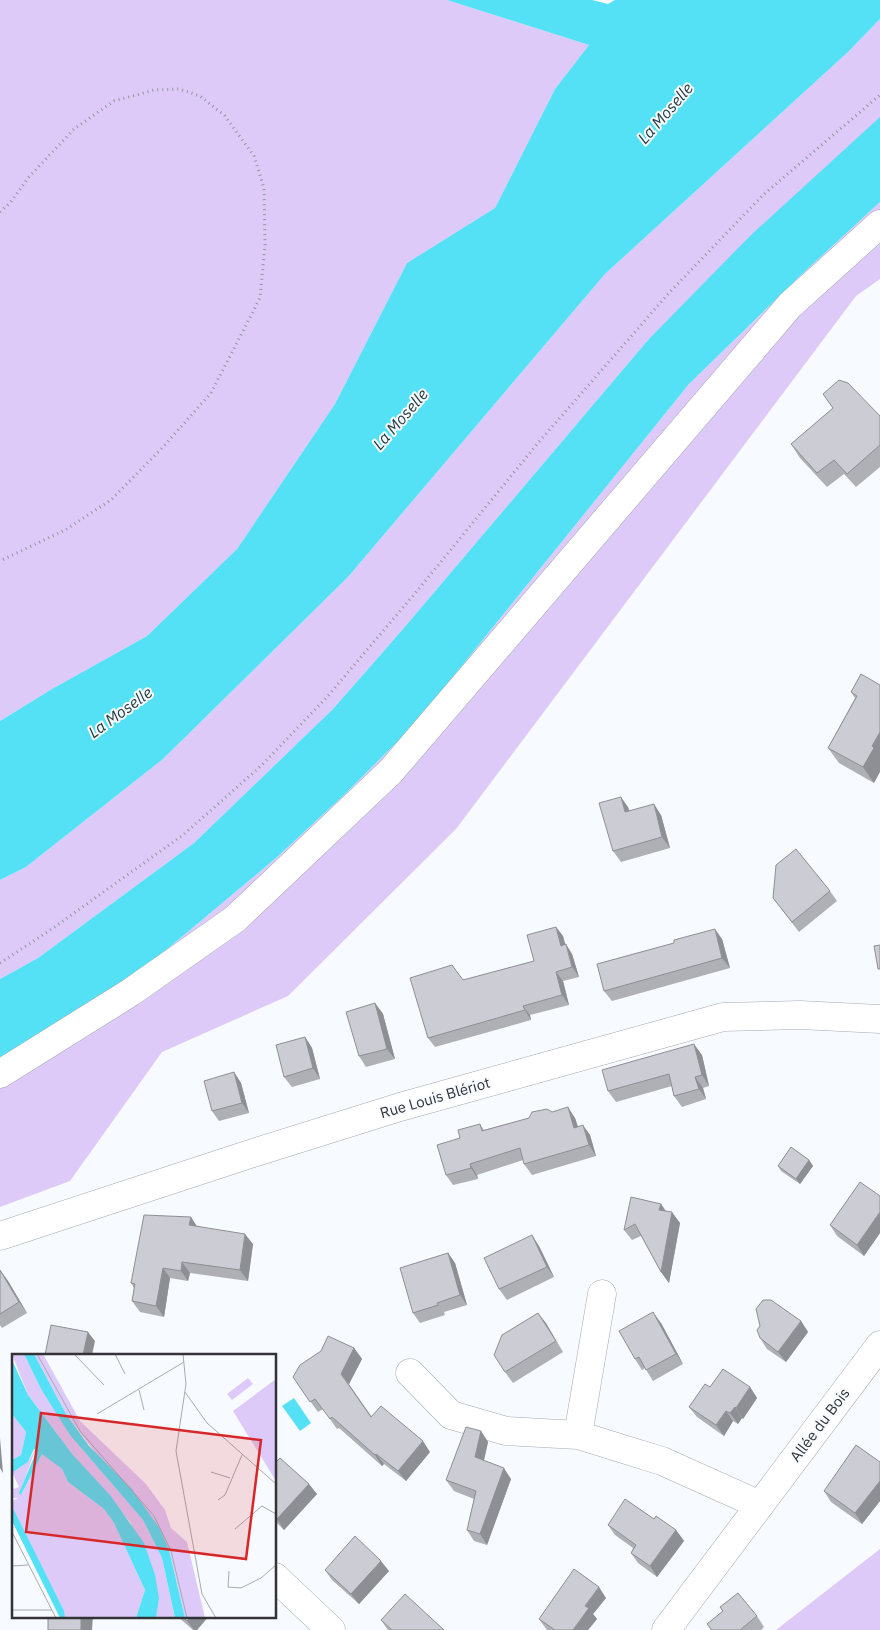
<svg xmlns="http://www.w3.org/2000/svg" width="880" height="1630" font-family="'IBM Plex Sans',sans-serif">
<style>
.green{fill:#ddcaf9}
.water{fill:#55e1f5}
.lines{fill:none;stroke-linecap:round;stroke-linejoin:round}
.minor-casing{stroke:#a5aab1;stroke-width:29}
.path{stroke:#94969a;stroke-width:3;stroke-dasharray:1 4;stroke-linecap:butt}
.minor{stroke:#fff;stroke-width:28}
.wall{fill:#afafb6}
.shaded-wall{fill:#8e8f94}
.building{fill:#cbccd4;stroke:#8e8f94}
.labels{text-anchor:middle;stroke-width:4;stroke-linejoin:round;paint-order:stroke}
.street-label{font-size:15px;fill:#313336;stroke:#f7faff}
.water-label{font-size:16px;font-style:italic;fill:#243b3f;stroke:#f7faff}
.inset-road{fill:none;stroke:#a8aaaf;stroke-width:1}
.view{fill:#d62828;fill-opacity:0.15;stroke:#d62828;stroke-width:2.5}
.inset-edge{fill:none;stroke:#313336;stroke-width:2.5}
</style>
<rect width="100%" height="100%" fill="#f7faff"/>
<path class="green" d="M 0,0 L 447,0 L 589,45 L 555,89 L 495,208 L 407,263 L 335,404 L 237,549 L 147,636 L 52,689 L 0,721 Z
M 880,19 L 880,118 L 648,340 L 403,629 L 333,709 L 194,843 L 38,958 L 0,979 L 0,880 L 26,867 L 163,759 L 348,577 L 605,274 L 848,52 Z
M 880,202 L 880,279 L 856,296 L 456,829 L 288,996 L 162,1052 L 70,1181 L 0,1207 L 0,1058 L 141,971 L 276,858 L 345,794 L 415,724 L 689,384 L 802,274 Z
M 880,1549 L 880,1630 L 776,1630 Z"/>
<path class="water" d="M 447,0 L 592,0 L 608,4 L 615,0 L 880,0 L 880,19 L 848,52 L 605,274 L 348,577 L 163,759 L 26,867 L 0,880 L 0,721 L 52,689 L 147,636 L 237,549 L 335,404 L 407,263 L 495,208 L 555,89 L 589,45 Z
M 880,117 L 880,202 L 802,274 L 689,384 L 415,724 L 345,794 L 276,858 L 141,971 L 0,1058 L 0,979 L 38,958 L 194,843 L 333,709 L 403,629 L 648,340 L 751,235 Z
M 294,1398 L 311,1423 L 300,1431 L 282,1406 Z"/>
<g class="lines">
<defs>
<path id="minor" d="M 0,1074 L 131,992 L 235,919 L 391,771 L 790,305 L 880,224
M 0,1236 L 250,1154 L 400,1107 L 723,1017 L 800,1015 L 880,1019
M 410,1373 L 451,1415 L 506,1431 L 578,1435 L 623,1449 L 662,1461 L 760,1505
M 578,1435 L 602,1294
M 275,1577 L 331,1630
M 666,1630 L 880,1345"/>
</defs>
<use href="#minor" class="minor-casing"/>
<path class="path" d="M 0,212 L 10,203 L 29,177 L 74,129 L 114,101 L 154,90 L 179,89 L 200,96 L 225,116 L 254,156 L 264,188 L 265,245 L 260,298 L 211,393 L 163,447 L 111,500 L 65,530 L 0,561
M 0,963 L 49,931 L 183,835 L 261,766 L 327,697 L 417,591 L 538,443 L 669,293 L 763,195 L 880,95"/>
<use href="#minor" class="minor"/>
</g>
<path class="wall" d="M 823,394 L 880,416 L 880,467 L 856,487 L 844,474 L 827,487 L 800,458 L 791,444 L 833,408 Z
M 861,674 L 874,783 L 839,763 L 828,748 L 855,698 L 851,692 Z
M 628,807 L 629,810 L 661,815 L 670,848 L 621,862 L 613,851 Z
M 830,891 L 837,901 L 799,932 L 773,898 Z
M 556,927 L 563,936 L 565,944 L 572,954 L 579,977 L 563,981 L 569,1005 L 530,1015 L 531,1020 L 435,1047 L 428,1038 L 463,980 L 534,961 Z
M 722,939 L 730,968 L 612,1001 L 604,991 Z
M 375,1003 L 383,1014 L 395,1059 L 366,1067 L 359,1056 Z
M 305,1037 L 312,1048 L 320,1079 L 292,1087 L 284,1077 Z
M 702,1055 L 709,1086 L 703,1088 L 706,1099 L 682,1107 L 674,1096 L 672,1086 L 616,1102 L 608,1091 Z
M 234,1072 L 241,1083 L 249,1113 L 219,1121 L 212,1111 Z
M 552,1112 L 575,1118 L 578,1126 L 590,1135 L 596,1156 L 532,1175 L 524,1164 L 523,1160 L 477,1175 L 478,1179 L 453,1185 L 446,1175 L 480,1124 L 484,1130 Z
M 809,1160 L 813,1166 L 800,1184 L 781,1171 L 778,1166 Z
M 880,1196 L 880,1233 L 864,1256 L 837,1236 L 830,1225 Z
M 661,1204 L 666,1211 L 680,1223 L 669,1283 L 661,1272 L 641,1236 L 632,1240 L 624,1230 Z
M 197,1227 L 253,1244 L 248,1281 L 190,1273 L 188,1281 L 170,1278 L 164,1317 L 140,1312 L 132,1301 L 134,1288 L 131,1283 Z
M 539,1246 L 554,1277 L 507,1300 L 499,1289 Z
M 448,1253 L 455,1263 L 467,1305 L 444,1312 L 445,1315 L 420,1323 L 413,1313 Z
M 0,1270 L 8,1281 L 27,1313 L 2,1328 L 0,1325 Z
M 538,1313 L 563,1352 L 513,1383 L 505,1372 Z
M 801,1321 L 808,1332 L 786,1362 L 767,1349 L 760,1338 Z
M 661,1323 L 683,1364 L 653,1381 L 645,1368 L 642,1370 L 635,1359 Z
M 354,1348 L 362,1359 L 349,1384 L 372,1417 L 430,1452 L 406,1481 L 384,1464 L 382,1466 L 339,1428 L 337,1429 L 323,1409 L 318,1412 L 293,1377 Z
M 710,1387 L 750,1387 L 757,1398 L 743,1419 L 742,1418 L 738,1424 L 733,1421 L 724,1436 L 697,1417 L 689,1407 Z
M 481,1431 L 488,1442 L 484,1461 L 511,1479 L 487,1545 L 474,1541 L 467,1530 L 474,1499 L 454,1491 L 446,1480 Z
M 880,1462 L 880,1501 L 862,1524 L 831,1502 L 824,1491 Z
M 275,1463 L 317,1494 L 284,1530 L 275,1521 Z
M 654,1519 L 676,1530 L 684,1541 L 657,1577 L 638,1563 L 631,1553 L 633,1548 L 615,1535 L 608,1525 Z
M 325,1570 L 389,1571 L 359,1604 L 332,1580 Z
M 606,1598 L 593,1614 L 597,1619 L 588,1630 L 547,1630 L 539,1619 Z
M 720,1607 L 757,1616 L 764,1627 L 761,1630 L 711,1630 L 707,1624 L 723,1611 Z
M 177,1616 L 209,1616 L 197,1630 L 193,1630 Z
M 381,1620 L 444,1630 L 388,1630 Z"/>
<path class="shaded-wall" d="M 880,732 L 880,772 L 874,783 L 863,767 L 872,746 Z
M 621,797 L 628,807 L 632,822 L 625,812 Z
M 654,804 L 661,815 L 670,848 L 662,837 Z
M 556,927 L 563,936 L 568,955 L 561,946 Z
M 715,929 L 722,939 L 730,968 L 722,958 Z
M 566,944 L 572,954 L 579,977 L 572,967 Z
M 556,972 L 563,981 L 569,1005 L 562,995 Z
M 375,1003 L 383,1014 L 395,1059 L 387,1049 Z
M 523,1006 L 530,1015 L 531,1020 L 525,1010 Z
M 305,1037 L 312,1048 L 320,1079 L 313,1068 Z
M 694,1044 L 702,1055 L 709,1086 L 702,1075 Z
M 234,1072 L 241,1083 L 249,1113 L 242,1103 Z
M 695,1077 L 703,1088 L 706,1099 L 699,1089 Z
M 568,1107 L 575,1118 L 581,1138 L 574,1128 Z
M 583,1125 L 590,1135 L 596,1156 L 589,1145 Z
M 809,1160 L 813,1166 L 800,1184 L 796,1179 Z
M 470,1164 L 477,1175 L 478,1179 L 471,1168 Z
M 661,1204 L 668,1215 L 659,1210 Z
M 672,1212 L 680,1223 L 669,1283 L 661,1272 Z
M 880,1212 L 880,1233 L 864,1256 L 857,1245 Z
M 191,1217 L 198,1228 L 189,1225 Z
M 245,1234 L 253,1244 L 248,1281 L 240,1270 Z
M 532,1235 L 539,1246 L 554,1277 L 547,1267 Z
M 448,1253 L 455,1263 L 467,1305 L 460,1295 Z
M 182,1262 L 190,1273 L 188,1281 L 181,1271 Z
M 163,1268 L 170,1278 L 164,1317 L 156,1306 Z
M 0,1270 L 8,1281 L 27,1313 L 19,1302 Z
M 653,1312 L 661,1323 L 683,1364 L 676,1354 Z
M 538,1313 L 546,1323 L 563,1352 L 556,1341 Z
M 801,1321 L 808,1332 L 786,1362 L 778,1352 Z
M 88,1332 L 95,1341 L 92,1355 L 83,1355 Z
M 354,1348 L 362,1359 L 349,1384 L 341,1374 Z
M 750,1387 L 757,1398 L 743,1419 L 736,1408 Z
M 735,1407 L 742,1418 L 738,1424 L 730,1413 Z
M 726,1411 L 733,1421 L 724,1436 L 716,1425 Z
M 481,1431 L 488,1442 L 482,1468 L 475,1457 Z
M 0,1438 L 3,1473 L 0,1468 Z
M 423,1441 L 430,1452 L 406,1481 L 398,1471 Z
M 376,1454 L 384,1464 L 382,1466 L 375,1455 Z
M 504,1468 L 511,1479 L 487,1545 L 480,1534 Z
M 880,1481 L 880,1501 L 862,1524 L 855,1513 Z
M 309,1484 L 317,1494 L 284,1530 L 277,1519 Z
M 676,1530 L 684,1541 L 657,1577 L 650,1566 Z
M 381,1561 L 389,1571 L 359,1604 L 351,1594 Z
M 599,1587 L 606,1598 L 593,1614 L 597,1619 L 588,1630 L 573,1630 L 585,1606 Z
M 81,1616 L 93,1616 L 92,1630 L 81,1630 Z
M 192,1616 L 209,1616 L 197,1630 L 194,1630 L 187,1621 Z"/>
<path class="building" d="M 839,380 L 848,383 L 880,416 L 880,445 L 847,474 L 834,460 L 817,473 L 791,444 L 833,408 L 823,394 Z
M 861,674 L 880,685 L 880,732 L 872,746 L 874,748 L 863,767 L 828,748 L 857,696 L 851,692 Z
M 621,797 L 625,812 L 654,804 L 662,837 L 613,851 L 599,803 Z
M 796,849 L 830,891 L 792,922 L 773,898 L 776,865 Z
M 556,927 L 561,946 L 566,944 L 572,967 L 556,972 L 562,995 L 523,1006 L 525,1010 L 428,1038 L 410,978 L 452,965 L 463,980 L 534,961 L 527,935 Z
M 715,929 L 722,958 L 604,991 L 597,964 L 674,943 L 674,940 Z
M 880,945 L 880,969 L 878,969 L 874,946 Z
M 375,1003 L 387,1049 L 359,1056 L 346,1012 Z
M 305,1037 L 313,1068 L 284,1077 L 276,1045 Z
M 694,1044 L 702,1075 L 695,1077 L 699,1089 L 674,1096 L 669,1074 L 608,1091 L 602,1070 Z
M 234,1072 L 242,1103 L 212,1111 L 204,1081 Z
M 568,1107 L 574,1128 L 583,1125 L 589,1145 L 524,1164 L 520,1148 L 470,1164 L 471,1168 L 446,1175 L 437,1145 L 460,1138 L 458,1130 L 480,1124 L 482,1131 L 529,1118 L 532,1112 L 547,1109 L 552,1112 Z
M 791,1147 L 809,1160 L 796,1179 L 778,1166 Z
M 860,1182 L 880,1196 L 880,1212 L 857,1245 L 830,1225 Z
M 631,1197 L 661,1204 L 659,1210 L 672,1212 L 661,1272 L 635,1224 L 624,1230 Z
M 144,1215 L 191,1217 L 189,1225 L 245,1234 L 240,1270 L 182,1262 L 181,1271 L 163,1268 L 156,1306 L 132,1301 L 135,1284 L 131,1283 Z
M 532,1235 L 547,1267 L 499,1289 L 484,1258 Z
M 448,1253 L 460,1295 L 437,1303 L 438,1305 L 413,1313 L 400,1268 Z
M 0,1270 L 19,1302 L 0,1314 Z
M 763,1300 L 771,1300 L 801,1321 L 778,1352 L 760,1338 L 757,1330 L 760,1326 L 756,1309 Z
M 653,1312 L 676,1354 L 646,1370 L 639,1357 L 635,1359 L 619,1331 Z
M 538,1313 L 556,1341 L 505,1372 L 494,1355 L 502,1335 Z
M 51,1325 L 88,1332 L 83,1355 L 45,1355 Z
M 328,1336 L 354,1348 L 341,1374 L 371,1417 L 381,1406 L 423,1441 L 398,1471 L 376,1454 L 375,1455 L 332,1417 L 330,1419 L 315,1399 L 310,1402 L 293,1377 L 300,1365 L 321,1351 Z
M 723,1369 L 750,1387 L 736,1408 L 735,1407 L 730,1413 L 726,1411 L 716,1425 L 689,1407 L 705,1384 L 710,1387 Z
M 466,1427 L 481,1431 L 475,1457 L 504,1468 L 480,1534 L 467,1530 L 476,1491 L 446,1480 Z
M 856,1445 L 880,1462 L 880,1481 L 855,1513 L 824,1491 Z
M 280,1458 L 309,1484 L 277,1519 L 275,1517 L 275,1463 Z
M 625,1499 L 654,1519 L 656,1516 L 676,1530 L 650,1566 L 631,1553 L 636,1545 L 608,1525 Z
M 355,1536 L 381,1561 L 351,1594 L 325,1570 Z
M 574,1569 L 599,1587 L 585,1606 L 589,1608 L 573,1630 L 555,1630 L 539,1619 Z
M 738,1593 L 757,1616 L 740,1630 L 712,1630 L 707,1624 L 723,1611 L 720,1607 Z
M 405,1594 L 444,1630 L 392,1630 L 381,1620 Z
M 48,1616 L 81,1616 L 81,1630 L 48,1630 Z
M 182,1616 L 192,1616 L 187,1621 Z"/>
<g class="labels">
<g class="street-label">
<text transform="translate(435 1098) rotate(-16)" y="5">Rue Louis Blériot</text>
<text transform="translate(820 1425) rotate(-53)" y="5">Allée du Bois</text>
</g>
<g class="water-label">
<text transform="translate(665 113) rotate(-49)" y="6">La Moselle</text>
<text transform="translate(400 419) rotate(-49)" y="6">La Moselle</text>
<text transform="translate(120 712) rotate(-36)" y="6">La Moselle</text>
</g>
</g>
<g transform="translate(12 1354)">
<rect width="264" height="264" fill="#f7faff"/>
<path d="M 0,0 L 12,0 L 29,35 L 71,96 L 131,166 L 150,204 L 163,264 L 144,264 L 119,169 L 61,101 L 16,41 ZM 22,0 L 31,0 L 68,67 L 134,130 L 153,156 L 159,174 L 175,188 L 193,264 L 173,264 L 157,196 L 54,60 ZM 236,24 L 241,30 L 220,46 L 215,40 ZM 264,25 L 264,127 L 221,57 ZM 0,60 L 14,78 L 9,101 L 0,106 ZM 24,94 L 8,138 L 10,140 L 30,99 L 50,115 L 56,128 L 92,155 L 102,169 L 133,236 L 124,264 L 53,264 L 0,152 L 0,147 L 6,144 L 0,144 L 0,132 L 2,135 L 7,133 L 0,118 L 16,108 Z" fill="#ddcaf9"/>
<path d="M 12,0 L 22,0 L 54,60 L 77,92 L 119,134 L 148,175 L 157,196 L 173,264 L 163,264 L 150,204 L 131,166 L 58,81 L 29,35 ZM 0,6 L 16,41 L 61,101 L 98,141 L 132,189 L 143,221 L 147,244 L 144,264 L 124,264 L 133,236 L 102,169 L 92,155 L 56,128 L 50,115 L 30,100 L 9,141 L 7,139 L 25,96 L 22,95 L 16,108 L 1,118 L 0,106 L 9,101 L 14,78 L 0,60 ZM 0,152 L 52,257 L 53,264 L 48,264 L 0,167 Z" fill="#55e1f5"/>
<path class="inset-road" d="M 25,0 L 68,77 L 142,162 L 159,197 L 175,264M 62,0 L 92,31M 103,0 L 113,20M 171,0 L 174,30 L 164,97 L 190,240 L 204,264M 127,36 L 132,56M 173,38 L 195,69 L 264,130M 85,60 L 172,8M 199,118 L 218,124M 206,146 L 213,141 L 230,101M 223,175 L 250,152 L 264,160M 0,178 L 44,264M 0,212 L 16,211M 217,217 L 216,233 L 229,234 L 249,224 L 264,211M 0,256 L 40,256"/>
<path class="view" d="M 29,59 L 249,86 L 234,205 L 14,178 Z"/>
<rect width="264" height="264" class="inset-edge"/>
</g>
</svg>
